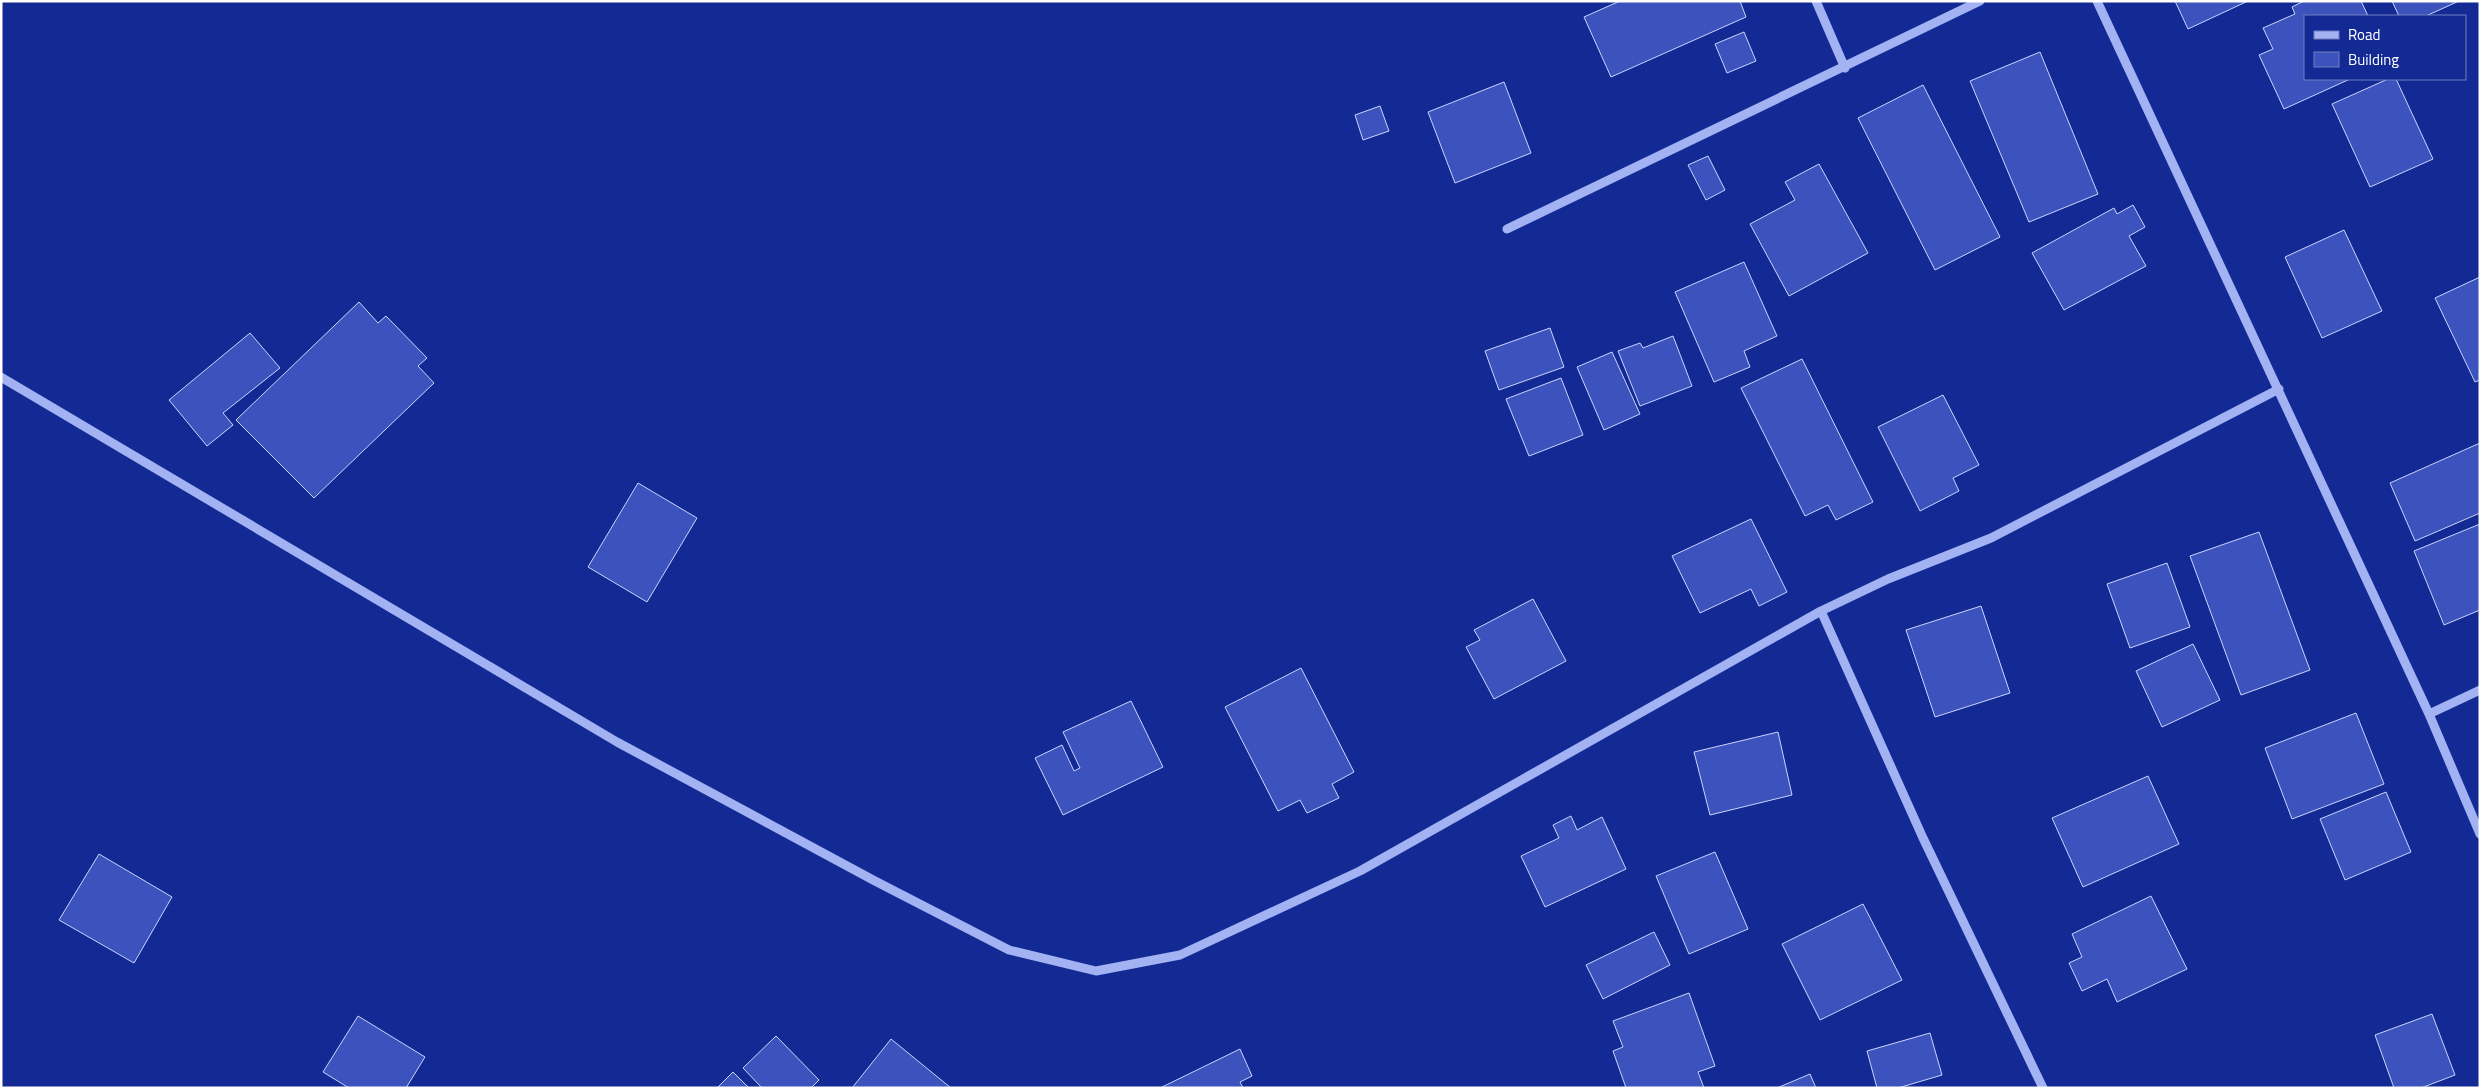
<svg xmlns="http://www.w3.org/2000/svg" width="2481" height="1089" font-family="'Titillium Web',sans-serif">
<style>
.building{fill:#3c53bd;stroke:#cbd4fd}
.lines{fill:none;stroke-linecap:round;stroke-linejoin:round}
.minor{stroke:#a3b2f2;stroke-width:9}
</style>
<rect width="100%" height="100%" fill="#132a95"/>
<path class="building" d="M 1620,1 L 1740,1 L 1746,17 L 1611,77 L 1584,17 Z
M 2175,1 L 2248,1 L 2188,29 Z
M 2304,1 L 2361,1 L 2368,16 L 2305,16 L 2305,79 L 2350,79 L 2284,109 L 2259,55 L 2273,49 L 2263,28 L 2295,14 L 2292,7 Z
M 2392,1 L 2459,1 L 2426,16 L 2399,16 Z
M 1744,32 L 1756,61 L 1727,73 L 1715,44 Z
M 2040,52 L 2098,194 L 2029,222 L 1970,81 Z
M 2388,79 L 2396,79 L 2433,159 L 2370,187 L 2332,104 Z
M 1504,82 L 1531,153 L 1455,183 L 1428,112 Z
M 1923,85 L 2000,237 L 1935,270 L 1858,118 Z
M 1380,106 L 1389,131 L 1363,140 L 1355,115 Z
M 1708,156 L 1725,190 L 1706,200 L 1688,165 Z
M 1819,164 L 1868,253 L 1789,296 L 1750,224 L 1795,200 L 1785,182 Z
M 2133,205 L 2145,227 L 2129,236 L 2146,266 L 2064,310 L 2032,253 L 2114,208 L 2117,214 Z
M 2344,230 L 2382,311 L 2322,338 L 2285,257 Z
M 1744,262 L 1777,336 L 1744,351 L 1750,367 L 1714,382 L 1675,292 Z
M 2480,277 L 2480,380 L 2475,382 L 2435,298 Z
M 359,302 L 378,323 L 386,316 L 427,358 L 418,366 L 434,383 L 314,498 L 236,420 Z
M 1550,328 L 1564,367 L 1499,390 L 1485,351 Z
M 250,333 L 280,368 L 223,413 L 233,425 L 207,446 L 169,400 Z
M 1673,336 L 1692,386 L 1640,406 L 1618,351 L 1640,343 L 1643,348 Z
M 1612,352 L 1640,414 L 1604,430 L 1577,367 Z
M 1802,359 L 1873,502 L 1836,520 L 1828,505 L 1805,516 L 1741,388 Z
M 1561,378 L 1583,435 L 1529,456 L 1506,399 Z
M 1943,395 L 1979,465 L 1953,478 L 1959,491 L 1920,511 L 1878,427 Z
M 2480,443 L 2480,513 L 2415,541 L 2390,483 Z
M 638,483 L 697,518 L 647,602 L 588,567 Z
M 1751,519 L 1787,592 L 1759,606 L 1751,589 L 1700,613 L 1672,556 Z
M 2480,524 L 2480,610 L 2444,625 L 2414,551 Z
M 2259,532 L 2310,670 L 2241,695 L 2190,556 Z
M 2167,563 L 2190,627 L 2130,648 L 2107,584 Z
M 1533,599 L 1566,661 L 1494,699 L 1466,647 L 1480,640 L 1474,630 Z
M 1981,606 L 2010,693 L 1935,717 L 1906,630 Z
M 2193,644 L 2220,700 L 2162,727 L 2136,671 Z
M 1301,668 L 1354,772 L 1332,784 L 1339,798 L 1307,813 L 1300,800 L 1278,811 L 1225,707 Z
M 1131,701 L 1163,767 L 1063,815 L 1035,758 L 1062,745 L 1074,771 L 1080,768 L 1063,732 Z
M 2356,713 L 2384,784 L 2292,819 L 2265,748 Z
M 1778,732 L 1792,795 L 1710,815 L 1694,752 Z
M 2148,776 L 2179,844 L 2083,887 L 2052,818 Z
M 2386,792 L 2411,852 L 2345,880 L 2320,819 Z
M 1571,816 L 1577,830 L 1602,817 L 1626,869 L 1545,907 L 1521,856 L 1559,838 L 1553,825 Z
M 1715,852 L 1748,929 L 1689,954 L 1656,876 Z
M 99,854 L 172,897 L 134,963 L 59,920 Z
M 2151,896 L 2187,969 L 2117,1002 L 2107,979 L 2082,991 L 2069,963 L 2082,957 L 2072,934 Z
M 1863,904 L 1902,980 L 1820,1020 L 1782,944 Z
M 1654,932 L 1670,965 L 1603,999 L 1586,965 Z
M 1689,993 L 1715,1066 L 1698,1072 L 1704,1088 L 1626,1088 L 1613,1051 L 1623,1047 L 1613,1021 Z
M 2432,1014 L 2455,1075 L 2421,1088 L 2394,1088 L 2375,1035 Z
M 358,1016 L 425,1057 L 406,1088 L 349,1088 L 323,1072 Z
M 1930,1033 L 1942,1075 L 1898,1088 L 1877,1088 L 1867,1051 Z
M 776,1036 L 819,1080 L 811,1088 L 762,1088 L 743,1068 Z
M 891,1039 L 951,1088 L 852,1088 Z
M 1240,1049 L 1252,1076 L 1240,1082 L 1243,1088 L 1160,1088 Z
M 733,1072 L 749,1088 L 717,1088 Z
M 1810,1074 L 1816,1088 L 1777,1088 Z"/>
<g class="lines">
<path class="minor" d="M 1816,1 L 1845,68
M 2097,1 L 2429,714 L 2480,834
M 1507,229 L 1980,1
M 1,377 L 617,742 L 875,881 L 1009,950 L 1096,971 L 1180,955 L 1360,871 L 1821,611 L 1888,579 L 1991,538 L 2279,389
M 1821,611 L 1923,838 L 2043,1088
M 2429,714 L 2480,690"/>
</g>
<rect width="2481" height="1089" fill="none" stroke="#ffffff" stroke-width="5"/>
<rect x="2304" y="15" width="162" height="65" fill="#132a95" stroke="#717fbf"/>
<rect x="2314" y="31" width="25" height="8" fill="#a3b2f2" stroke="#717fbf"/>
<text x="2348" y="40" font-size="15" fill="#ffffff">Road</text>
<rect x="2314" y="52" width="25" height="15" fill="#3c53bd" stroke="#717fbf"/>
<text x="2348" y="65" font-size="15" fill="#ffffff">Building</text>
</svg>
